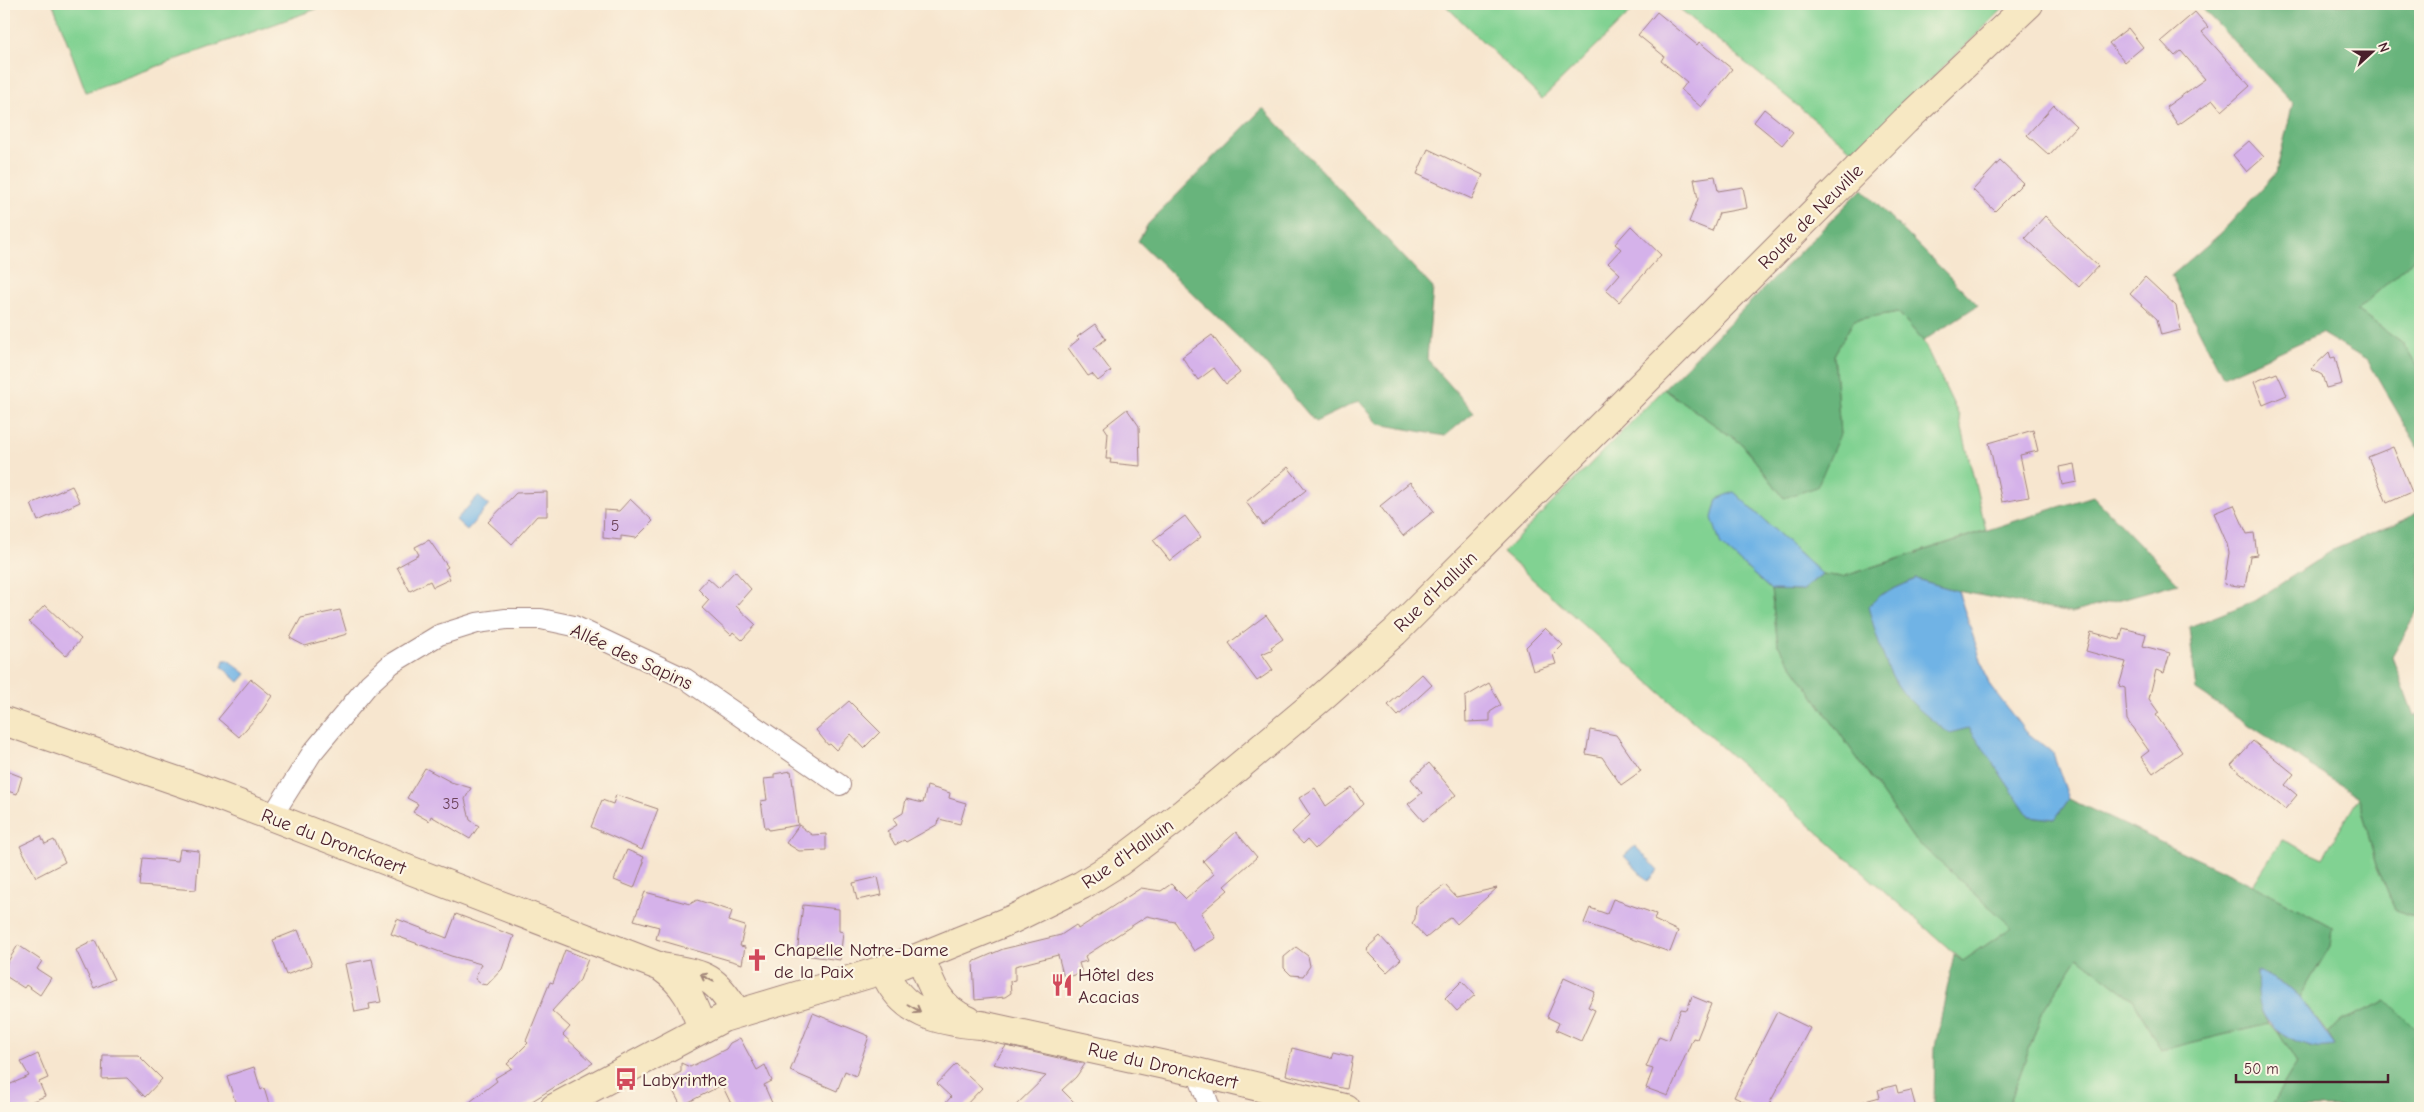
<svg xmlns="http://www.w3.org/2000/svg" width="2424" height="1112" font-family="'Comic Neue',sans-serif">
<style>
.green{fill:#81d292;stroke:#66785e}
.forest{fill:#68b47c;stroke:#596a54}
.water{fill:#6fb3e5;stroke:#5c6988}
.building{fill:#d5b2ea}
.lines{fill:none;stroke-linecap:round;stroke-linejoin:round}
.street-casing{stroke:#a0827d;stroke-width:22}
.secondary-casing{stroke:#a0827d;stroke-width:30}
.street{stroke:#fff;stroke-width:20}
.secondary{stroke:#f7e8c3;stroke-width:28}
.oneway{stroke:#a08477}
.labels{text-anchor:middle;stroke-width:4.5;stroke-linejoin:round;paint-order:stroke}
.number-label{font-size:16px;fill:#6d445b}
.street-label{font-size:19px;fill:#4a1f2b;stroke:#fcf5e5}
.poi-label{font-size:19px;fill:#4a1f2b;stroke:#fcf5e5;text-anchor:start}
</style>
<rect width="100%" height="100%" fill="#fcf5e5"/>
<filter id="ink" filterUnits="userSpaceOnUse"><feTurbulence type="fractalNoise" baseFrequency=".02" numOctaves="2"/><feDisplacementMap in="SourceGraphic" scale="10" xChannelSelector="R" yChannelSelector="G"/><feConvolveMatrix kernelMatrix="1 2 1 2 8 2 1 2 1" color-interpolation-filters="sRGB"/></filter>
<filter id="wash" filterUnits="userSpaceOnUse"><feTurbulence type="fractalNoise" baseFrequency=".0096" numOctaves="4" result="noise"/><feDisplacementMap in="SourceGraphic" scale="20" xChannelSelector="R" yChannelSelector="G"/><feGaussianBlur stdDeviation="1.12" result="paint"/><feColorMatrix in="noise" values="0 0 0 0 0 0 0 0 0 0 0 0 0 0 0 0 0 1.4 0 .05"/><feComposite in="paint" operator="in"/></filter>
<g filter="url(#wash)">
<rect width="100%" height="100%" fill="#f7e6cf"/>
<path class="green" d="M 53,4 L 330,4 L 86,92 Z
M 1444,4 L 1639,4 L 1542,99 Z
M 1674,4 L 2008,4 L 1855,153 Z
M 2420,254 L 2420,372 L 2402,342 L 2357,310 Z
M 1898,312 L 1923,341 L 1959,416 L 1986,530 L 1842,577 L 1822,574 L 1734,492 L 1721,545 L 1771,590 L 1778,645 L 1913,838 L 2012,927 L 1963,961 L 1503,553 L 1664,389 L 1742,444 L 1784,498 L 1840,434 L 1834,355 L 1854,320 Z
M 2359,797 L 2375,862 L 2395,910 L 2420,918 L 2420,1034 L 2387,1001 L 2343,1020 L 2327,1033 L 2300,997 L 2330,946 L 2332,927 L 2253,885 L 2282,840 L 2323,858 Z
M 2078,957 L 2133,999 L 2161,1050 L 2268,1024 L 2278,1032 L 2297,1063 L 2270,1108 L 2008,1108 L 2043,1010 Z"/>
<path class="forest" d="M 2198,4 L 2420,4 L 2420,254 L 2357,310 L 2402,342 L 2420,372 L 2420,451 L 2368,361 L 2321,333 L 2223,377 L 2171,276 L 2220,234 L 2276,173 L 2293,103 Z
M 1263,108 L 1433,288 L 1427,359 L 1474,412 L 1445,436 L 1379,424 L 1359,401 L 1315,422 L 1263,361 L 1138,241 L 1148,224 Z
M 1862,189 L 1978,305 L 1923,341 L 1898,312 L 1854,320 L 1834,355 L 1840,434 L 1817,487 L 1784,498 L 1742,444 L 1664,389 Z
M 2093,496 L 2178,583 L 2071,613 L 1958,591 L 1916,579 L 1880,595 L 2029,816 L 2055,819 L 2069,799 L 2253,885 L 2332,927 L 2330,946 L 2300,997 L 2290,988 L 2257,971 L 2262,1012 L 2268,1024 L 2161,1050 L 2133,999 L 2078,957 L 2043,1010 L 2008,1108 L 1934,1108 L 1935,1047 L 1954,955 L 1963,961 L 2012,927 L 1913,838 L 1778,645 L 1771,590 L 1801,591 L 1822,574 L 1842,577 Z
M 2420,510 L 2420,607 L 2392,657 L 2414,716 L 2420,713 L 2420,918 L 2395,910 L 2375,862 L 2359,797 L 2196,690 L 2189,627 L 2254,601 L 2333,550 L 2409,518 Z
M 2387,1001 L 2420,1034 L 2420,1108 L 2270,1108 L 2297,1063 L 2278,1032 C 2300,1043 2311,1050 2335,1046 L 2327,1033 L 2343,1020 Z"/>
<path class="water" d="M 1734,492 L 1822,574 L 1801,591 L 1771,590 L 1721,545 L 1712,518 L 1717,499 Z
M 478,496 L 489,505 L 467,530 L 456,520 Z
M 1916,579 L 1958,591 L 1989,684 L 2024,730 L 2053,753 L 2069,799 L 2055,819 L 2029,816 L 1969,728 L 1949,733 C 1933,721 1909,703 1898,686 C 1883,663 1876,633 1868,607 L 1880,595 Z
M 224,660 L 228,660 L 246,674 L 239,682 L 222,667 Z
M 1635,846 L 1658,870 L 1648,881 L 1624,856 Z
M 2257,970 L 2290,988 L 2300,997 L 2335,1046 C 2319,1049 2309,1047 2294,1040 C 2258,1022 2258,1008 2257,970 Z"/>
<g id="blocks">
<path class="building" d="M 1657,12 L 1697,45 L 1699,42 L 1732,69 L 1701,107 L 1681,90 L 1687,82 L 1661,61 L 1664,56 L 1638,35 Z
M 2195,12 L 2208,27 L 2202,32 L 2250,86 L 2222,111 L 2213,100 L 2178,125 L 2166,107 L 2205,79 L 2181,51 L 2175,56 L 2161,41 Z
M 2128,28 L 2143,47 L 2125,62 L 2109,43 Z
M 2054,105 L 2076,126 L 2049,155 L 2027,135 Z
M 1764,109 L 1793,132 L 1782,145 L 1754,122 Z
M 2249,141 L 2264,157 L 2247,172 L 2233,155 Z
M 1428,149 L 1483,175 L 1472,199 L 1417,174 Z
M 2000,161 L 2023,183 L 1995,211 L 1973,190 Z
M 1715,176 L 1718,191 L 1743,187 L 1747,208 L 1719,213 L 1712,231 L 1689,222 L 1698,199 L 1694,179 Z
M 2045,216 L 2098,266 L 2079,287 L 2025,238 Z
M 1631,226 L 1661,255 L 1619,302 L 1606,290 L 1620,274 L 1608,263 L 1621,249 L 1615,244 Z
M 2145,277 L 2176,306 L 2181,330 L 2161,335 L 2157,319 L 2130,294 Z
M 1095,324 L 1106,339 L 1094,348 L 1111,371 L 1098,381 L 1092,374 L 1088,376 L 1068,348 L 1079,339 L 1077,337 Z
M 1212,335 L 1240,373 L 1226,384 L 1214,368 L 1198,380 L 1182,357 Z
M 2329,352 L 2331,358 L 2335,357 L 2342,384 L 2326,388 L 2322,375 L 2311,369 Z
M 2277,373 L 2287,395 L 2263,405 L 2254,382 Z
M 1127,409 L 1139,426 L 1140,466 L 1110,463 L 1111,459 L 1106,459 L 1108,433 L 1104,427 Z
M 2033,430 L 2038,451 L 2020,455 L 2029,497 L 2002,502 L 1989,443 Z
M 2393,447 L 2412,492 L 2387,503 L 2368,457 Z
M 2074,464 L 2077,482 L 2062,485 L 2059,467 Z
M 1288,467 L 1306,490 L 1263,525 L 1246,502 Z
M 1410,482 L 1434,511 L 1403,536 L 1380,506 Z
M 72,486 L 80,502 L 38,521 L 31,504 Z
M 547,492 L 547,516 L 537,516 L 512,544 L 488,522 L 516,493 Z
M 630,499 L 653,521 L 636,538 L 621,536 L 621,540 L 603,538 L 604,510 L 619,511 Z
M 2234,505 L 2247,534 L 2254,533 L 2257,555 L 2250,556 L 2245,587 L 2224,584 L 2229,553 L 2227,544 L 2214,513 Z
M 1185,516 L 1201,537 L 1170,561 L 1153,540 Z
M 429,540 L 448,567 L 445,569 L 450,579 L 433,587 L 430,581 L 410,591 L 397,567 L 419,555 L 415,547 Z
M 735,571 L 751,589 L 736,606 L 756,625 L 742,640 L 733,632 L 731,635 L 702,608 L 709,600 L 698,589 L 708,578 L 719,588 Z
M 45,605 L 81,639 L 66,656 L 29,622 Z
M 340,610 L 347,634 L 305,646 L 290,638 L 301,618 Z
M 1266,615 L 1283,639 L 1271,647 L 1273,649 L 1262,654 L 1273,670 L 1257,681 L 1229,643 Z
M 1545,628 L 1563,645 L 1553,655 L 1556,664 L 1533,671 L 1526,647 Z
M 2123,628 L 2146,634 L 2143,646 L 2170,653 L 2164,673 L 2156,670 L 2149,699 L 2159,713 L 2156,715 L 2182,752 L 2153,773 L 2141,757 L 2149,751 L 2127,720 L 2125,688 L 2119,686 L 2126,662 L 2086,651 L 2091,632 L 2120,640 Z
M 1422,674 L 1432,685 L 1398,716 L 1388,705 Z
M 251,679 L 272,696 L 261,712 L 239,737 L 218,719 Z
M 1489,683 L 1501,705 L 1490,712 L 1490,721 L 1466,722 L 1465,697 Z
M 849,701 L 880,732 L 864,748 L 851,734 L 836,750 L 830,744 L 828,745 L 816,730 Z
M 1590,730 L 1616,735 L 1641,771 L 1621,785 L 1602,757 L 1586,754 Z
M 2253,741 L 2294,774 L 2285,785 L 2297,795 L 2285,809 L 2231,765 Z
M 1429,763 L 1456,795 L 1423,821 L 1408,804 L 1422,793 L 1411,779 Z
M 425,768 L 451,782 L 471,788 L 465,799 L 470,820 L 479,826 L 470,839 L 431,816 L 429,821 L 413,812 L 418,804 L 407,798 Z
M 4,770 L 22,777 L 17,794 L 4,790 Z
M 791,771 L 798,825 L 769,830 L 768,828 L 765,828 L 761,801 L 767,800 L 764,779 L 774,778 L 774,774 Z
M 927,786 L 950,793 L 949,798 L 966,803 L 960,824 L 939,819 L 938,824 L 906,842 L 904,840 L 895,845 L 887,831 L 897,825 L 893,819 L 903,813 L 906,799 L 923,803 Z
M 1352,787 L 1363,804 L 1315,849 L 1307,840 L 1303,844 L 1292,832 L 1310,815 L 1299,798 L 1315,788 L 1326,806 Z
M 616,795 L 658,809 L 642,850 L 591,827 L 602,800 L 613,804 Z
M 799,825 L 812,835 L 826,834 L 826,850 L 799,851 L 786,843 Z
M 1236,832 L 1257,857 L 1224,886 L 1228,890 L 1201,913 L 1216,938 L 1194,951 L 1175,922 L 1147,916 L 1085,956 L 1087,961 L 1079,963 L 1082,973 L 1064,978 L 1058,955 L 1015,966 L 1015,980 L 1010,981 L 1011,993 L 1005,997 L 975,1000 L 973,962 L 1003,949 L 1061,935 L 1076,925 L 1078,929 L 1141,888 L 1161,891 L 1171,884 L 1186,899 L 1214,874 L 1203,861 Z
M 41,836 L 45,844 L 54,840 L 65,862 L 36,877 L 20,846 Z
M 180,849 L 199,851 L 196,890 L 140,886 L 143,858 L 178,861 Z
M 627,850 L 644,857 L 642,861 L 644,862 L 634,888 L 614,880 Z
M 878,877 L 882,895 L 857,900 L 853,883 Z
M 1445,885 L 1456,897 L 1497,888 L 1457,924 L 1451,917 L 1426,938 L 1412,923 L 1415,919 L 1416,906 Z
M 645,892 L 690,904 L 697,900 L 732,911 L 729,921 L 745,926 L 740,946 L 745,947 L 742,964 L 656,939 L 659,927 L 634,920 Z
M 1613,899 L 1656,914 L 1654,920 L 1678,931 L 1670,952 L 1584,923 L 1590,908 L 1607,914 Z
M 803,905 L 839,909 L 839,931 L 843,932 L 840,960 L 797,954 Z
M 456,914 L 514,936 L 502,969 L 487,985 L 481,984 L 475,979 L 481,964 L 451,956 L 391,934 L 397,919 L 447,938 Z
M 298,930 L 312,965 L 286,975 L 273,940 Z
M 1380,936 L 1401,959 L 1387,972 L 1370,955 L 1366,949 Z
M 95,940 L 114,979 L 94,988 L 76,950 Z
M 18,945 L 42,961 L 37,969 L 51,978 L 40,995 L 26,985 L 24,988 L 4,975 L 4,968 Z
M 1296,947 L 1308,956 L 1310,966 L 1303,976 L 1291,975 L 1284,968 L 1284,957 Z
M 565,950 L 588,959 L 580,980 L 552,1011 L 570,1027 L 563,1035 L 593,1063 L 521,1108 L 462,1108 L 497,1081 L 495,1078 L 512,1068 L 507,1064 L 528,1043 L 526,1041 L 550,982 L 553,983 Z
M 372,959 L 381,1002 L 369,1004 L 370,1009 L 355,1012 L 345,964 Z
M 1564,978 L 1595,992 L 1588,1007 L 1595,1010 L 1581,1041 L 1556,1030 L 1559,1023 L 1547,1017 Z
M 1462,981 L 1475,995 L 1457,1011 L 1445,998 Z
M 1692,996 L 1711,1004 L 1697,1039 L 1693,1038 L 1668,1096 L 1646,1088 L 1653,1069 L 1646,1067 L 1659,1036 L 1669,1040 L 1681,1009 L 1687,1010 Z
M 1777,1012 L 1810,1028 L 1767,1108 L 1757,1108 L 1734,1097 Z
M 813,1013 L 869,1036 L 856,1076 L 845,1071 L 837,1091 L 790,1071 Z
M 740,1038 L 757,1070 L 765,1065 L 772,1081 L 764,1085 L 772,1103 L 760,1108 L 733,1108 L 722,1085 L 681,1106 L 667,1079 L 681,1072 L 681,1063 L 690,1067 L 726,1049 L 730,1043 Z
M 1006,1046 L 1085,1064 L 1076,1077 L 1062,1090 L 1080,1108 L 1013,1108 L 1046,1076 L 993,1064 Z
M 1292,1048 L 1331,1058 L 1333,1052 L 1353,1057 L 1347,1089 L 1286,1075 Z
M 38,1054 L 48,1078 L 39,1082 L 45,1096 L 28,1103 L 31,1108 L 10,1108 L 4,1093 L 4,1087 L 29,1076 L 21,1062 Z
M 103,1055 L 138,1055 L 162,1079 L 145,1097 L 127,1078 L 102,1079 Z
M 956,1064 L 982,1088 L 963,1108 L 941,1108 L 951,1097 L 937,1084 Z
M 254,1067 L 261,1090 L 264,1088 L 270,1108 L 237,1108 L 227,1076 Z
M 1896,1085 L 1898,1093 L 1911,1090 L 1916,1108 L 1862,1108 L 1861,1102 L 1880,1097 L 1878,1090 Z"/>
</g>
</g>
<g filter="url(#ink)">
<use href="#blocks" fill-opacity="0" stroke="#a0827d" stroke-width="1"/>
<g class="lines">
<defs>
<path id="street" d="M 271,818 L 312,753 L 369,684 L 391,664 L 439,635 L 477,623 L 506,619 L 541,619 L 574,626 L 686,679 L 840,785
M 1197,1072 L 1210,1108"/>
<path id="secondary" d="M 4,721 L 195,787 L 661,967 C 704,975 713,973 737,1013
M 921,957 C 930,984 939,1009 968,1020
M 661,967 C 686,985 692,1001 702,1028
M 884,971 C 902,1014 938,1022 981,1025 L 1197,1072 L 1345,1108
M 554,1108 L 723,1018 L 902,964 L 1013,919 L 1082,885 L 1119,862 L 1182,814 L 1322,697 L 1395,632 L 1905,121 L 2029,4"/>
</defs>
<use href="#street" class="street-casing"/>
<use href="#secondary" class="secondary-casing"/>
<use href="#street" class="street"/>
<use href="#secondary" class="secondary"/>
</g>
<defs><path id="oneway-shaft" d="M-6 0H5M1.5-3L5.5 0L1.5 3" fill="none" stroke-width="1.6" stroke-linecap="round" stroke-linejoin="round" transform="scale(1.25)"/></defs>
<g class="oneway">
<use href="#oneway-shaft" transform="translate(707 978) rotate(-152)"/>
<use href="#oneway-shaft" transform="translate(914 1008) rotate(30)"/>
</g>
</g>
<defs>
<symbol id="church-bare" viewBox="-9 -9 18 18"><path d="M-1.2-6h2.4v3.5h3.3v2.4h-3.3V6h-2.4V-.1h-3.3v-2.4h3.3Z" fill="#d1495b" stroke="#fcf5e5" stroke-width="2.5" paint-order="stroke"/></symbol>
<symbol id="restaurant-bare" viewBox="-9 -9 18 18"><path d="M-5-6h1v4h1v-4h1v4h1v-4h1v5L-1.5 .5V6h-2V.5L-5-1ZM5-6V6H3V1.5H1.5Q1.5-4 5-6Z" fill="#d1495b" stroke="#fcf5e5" stroke-width="2.5" paint-order="stroke"/></symbol>
<symbol id="bus-bare" viewBox="-9 -9 18 18"><path d="M-5-6H5V4H4V6H2V4H-2V6H-4V4H-5ZM-3.5-4V0h7V-4ZM-3.5 1.2v1.5H-2V1.2ZM2 1.2v1.5H3.5V1.2Z" fill="#d1495b" stroke="#fcf5e5" stroke-width="2.5" paint-order="stroke"/></symbol>
</defs>
<g fill-rule="evenodd">
<use href="#church-bare" x="741" y="944" width="32" height="32"/>
<use href="#restaurant-bare" x="1046" y="969" width="32" height="32"/>
<use href="#bus-bare" x="610" y="1063" width="32" height="32"/>
</g>
<g class="labels">
<g class="number-label">
<text x="615" y="531">5</text>
<text x="451" y="809">35</text>
</g>
<g class="street-label">
<text transform="translate(1810 216) rotate(-45)" y="7">Route de Neuville</text>
<text transform="translate(1435 591) rotate(-44)" y="7">Rue d'Halluin</text>
<text transform="translate(632 656) rotate(25)" y="7">Allée des Sapins</text>
<text transform="translate(334 841) rotate(21)" y="7">Rue du Dronckaert</text>
<text transform="translate(1127 853) rotate(-35)" y="7">Rue d'Halluin</text>
<text transform="translate(1163 1065) rotate(13)" y="7">Rue du Dronckaert</text>
</g>
<g class="poi-label">
<text x="774" y="956">Chapelle Notre-Dame<tspan x="774" dy="22">de la Paix</tspan></text>
<text x="1078" y="981">Hôtel des<tspan x="1078" dy="22">Acacias</tspan></text>
<text x="642" y="1086">Labyrinthe</text>
</g>
</g>
<rect width="2424" height="1112" fill="none" stroke="#fcf5e5" stroke-width="20"/>
<g transform="translate(2372 52) rotate(69)" stroke="#fcf5e5" stroke-width="4" paint-order="stroke">
<path d="M0-4L9 19L0 12L-9 19Z" fill="#4a1f2b"/>
<text y="-8" font-size="14" font-weight="bold" text-anchor="middle" fill="#4a1f2b">N</text>
</g>
<path d="M2236 1074v8h152v-8" fill="none" stroke="#4a1f2b" stroke-width="2.5"/>
<text x="2244" y="1074" font-size="15" fill="#4a1f2b" stroke="#fcf5e5" stroke-width="4" paint-order="stroke">50 m</text>
</svg>
